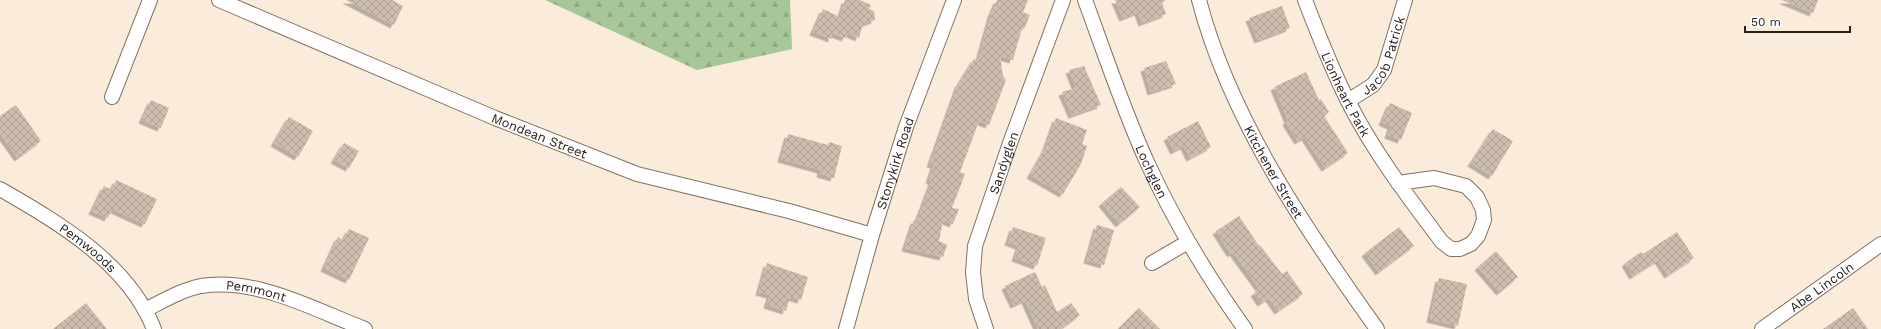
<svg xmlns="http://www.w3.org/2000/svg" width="1881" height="329" font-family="'Work Sans',sans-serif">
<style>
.forest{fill:url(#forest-firs)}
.building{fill:url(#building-cross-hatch);filter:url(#shadow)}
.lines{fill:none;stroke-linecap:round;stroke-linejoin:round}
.minor-casing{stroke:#807263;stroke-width:16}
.minor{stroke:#fff;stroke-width:14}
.labels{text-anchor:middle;stroke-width:4;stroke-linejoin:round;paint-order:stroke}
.street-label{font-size:13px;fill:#25201a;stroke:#fff}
</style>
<defs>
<pattern id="forest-firs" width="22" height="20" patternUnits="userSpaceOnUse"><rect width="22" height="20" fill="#a7c79a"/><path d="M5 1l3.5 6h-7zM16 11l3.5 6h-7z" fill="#90ab84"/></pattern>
<pattern id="building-cross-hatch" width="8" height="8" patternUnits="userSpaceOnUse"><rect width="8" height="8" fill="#ccbdad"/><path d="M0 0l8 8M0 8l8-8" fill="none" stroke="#afa294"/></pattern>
<filter id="shadow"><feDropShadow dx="-3.5" dy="3.5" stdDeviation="0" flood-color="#0004"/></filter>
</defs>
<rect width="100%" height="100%" fill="#fbebdb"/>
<path class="forest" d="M 545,0 L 790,0 L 792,49 L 697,70 Z"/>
<path class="building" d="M 346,0 L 392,0 L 403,6 L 394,25 Z
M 845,0 L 860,0 L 871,5 L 869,9 L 874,11 L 875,20 L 863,24 L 859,38 L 848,33 L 845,38 L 832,33 L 832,39 L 813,32 L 823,9 L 840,17 Z
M 997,0 L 1028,0 L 1023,12 L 1030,15 L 1024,29 L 1022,28 L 1013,60 L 1000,56 L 1003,76 L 1006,80 L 989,125 L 979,121 L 960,172 L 965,174 L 952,208 L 959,209 L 953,224 L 943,220 L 939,241 L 947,245 L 943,257 L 905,248 L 914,220 L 917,221 L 932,181 L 929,180 L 934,165 L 930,164 L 958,85 L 974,59 L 978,61 L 991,14 Z
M 1115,0 L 1166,0 L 1162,3 L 1166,14 L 1142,23 L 1138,12 L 1123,18 Z
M 1782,0 L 1818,0 L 1813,13 Z
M 1282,6 L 1290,28 L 1258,40 L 1249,18 Z
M 1166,61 L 1176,84 L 1151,92 L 1144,68 Z
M 1084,66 L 1101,105 L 1072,115 L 1062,92 L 1076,88 L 1069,70 Z
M 1306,72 L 1319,100 L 1321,99 L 1329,112 L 1324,116 L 1348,153 L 1325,168 L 1305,137 L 1298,141 L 1286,122 L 1288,120 L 1274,87 Z
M 151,100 L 169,108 L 161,128 L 142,120 Z
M 1390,103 L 1412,113 L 1401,140 L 1388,135 L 1391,126 L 1382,122 Z
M 16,105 L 41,141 L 18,158 L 0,133 L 0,116 Z
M 289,117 L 313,131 L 298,157 L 274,143 Z
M 1056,118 L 1087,130 L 1082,144 L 1087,146 L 1081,164 L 1063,194 L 1030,175 L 1045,149 Z
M 1198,121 L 1211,147 L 1190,158 L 1184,146 L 1174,151 L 1167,137 Z
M 1493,129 L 1513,141 L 1492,176 L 1471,163 Z
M 788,134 L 828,145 L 829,142 L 842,146 L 834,178 L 820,174 L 821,170 L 781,159 Z
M 344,143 L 359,151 L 349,168 L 334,160 Z
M 116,180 L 157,199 L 145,224 L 112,209 L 108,218 L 92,211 L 104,186 L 112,190 Z
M 1121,187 L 1140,207 L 1119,224 L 1102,203 Z
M 1239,216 L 1259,246 L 1260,245 L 1282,274 L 1287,271 L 1303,294 L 1278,311 L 1269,298 L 1261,303 L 1254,293 L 1260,289 L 1233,252 L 1231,254 L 1216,231 Z
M 1097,225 L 1114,230 L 1104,265 L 1087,260 Z
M 1013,227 L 1046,238 L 1037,266 L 1015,258 L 1019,246 L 1008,242 Z
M 1399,227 L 1414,246 L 1379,272 L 1365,253 Z
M 349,229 L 369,238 L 349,280 L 324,268 L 338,237 L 343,240 Z
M 1677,232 L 1694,258 L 1668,275 L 1658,260 L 1633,276 L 1625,263 L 1641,252 L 1643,254 Z
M 1496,251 L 1518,277 L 1500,292 L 1478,267 Z
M 767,263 L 808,277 L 801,300 L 790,297 L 786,311 L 767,305 L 770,295 L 759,292 Z
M 1035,272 L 1042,287 L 1045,285 L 1057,312 L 1071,303 L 1080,315 L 1061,329 L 1038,329 L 1025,300 L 1014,305 L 1005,286 Z
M 1439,278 L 1467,284 L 1458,326 L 1430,319 Z
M 86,303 L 107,329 L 53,329 Z
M 1139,308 L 1160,329 L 1118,329 Z
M 1853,308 L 1868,329 L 1823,329 Z"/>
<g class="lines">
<defs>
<g id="minor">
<path id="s1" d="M 219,0 L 495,118 L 637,174 L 789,211 L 872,235"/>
<path id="s2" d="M 1085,0 C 1105,54 1123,109 1147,162 C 1174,221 1207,276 1245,329"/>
<path id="s3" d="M 1199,0 C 1230,119 1306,230 1377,329"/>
<path id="s4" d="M 1305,0 C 1318,34 1331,68 1348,101 C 1373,151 1408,197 1442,242 L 1451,249 L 1460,249 L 1471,244 L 1478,236 L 1484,220 L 1483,210 L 1477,197 L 1466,186 L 1434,178 L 1398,183"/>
<path d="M 112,97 L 150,0"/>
<path id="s5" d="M 1348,101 L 1373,85 L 1384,70 L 1405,0"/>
<path id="s6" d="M 0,189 C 59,223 128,263 154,329"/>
<path d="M 1152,263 L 1188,242"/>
<path id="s7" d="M 145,310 C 163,301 181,290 201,286 C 257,277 315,310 365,329"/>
<path id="s8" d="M 846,329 L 872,235 L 906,127 L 954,0"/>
<path id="s9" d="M 986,329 L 976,299 L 973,272 L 975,246 L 1010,143 L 1063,0"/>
<path id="s10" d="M 1762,329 L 1881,244"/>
</g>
</defs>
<use href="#minor" class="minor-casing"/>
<use href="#minor" class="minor"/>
</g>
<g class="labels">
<g class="street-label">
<text dy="5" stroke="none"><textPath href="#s5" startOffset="61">Jacob Patrick</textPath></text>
<text dy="5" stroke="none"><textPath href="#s4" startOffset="103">Lionheart Park</textPath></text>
<text dy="5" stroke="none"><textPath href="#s1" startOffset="348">Mondean Street</textPath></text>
<text dy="5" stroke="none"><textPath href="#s8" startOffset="173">Stonykirk Road</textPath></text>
<text dy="5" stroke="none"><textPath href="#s9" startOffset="173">Sandyglen</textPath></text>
<text dy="5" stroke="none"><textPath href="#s2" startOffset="184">Lochglen</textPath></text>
<text dy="5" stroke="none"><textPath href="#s3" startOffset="188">Kitchener Street</textPath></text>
<text dy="5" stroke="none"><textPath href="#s6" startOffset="106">Pemwoods</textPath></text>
<text dy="5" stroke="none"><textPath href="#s10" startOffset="73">Abe Lincoln</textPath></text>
<text dy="5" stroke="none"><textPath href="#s7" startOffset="117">Pemmont</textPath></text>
</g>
</g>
<path d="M1745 26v6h105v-6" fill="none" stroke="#25201a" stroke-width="2"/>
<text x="1751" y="26" font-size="12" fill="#25201a" stroke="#ffffff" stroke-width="3" paint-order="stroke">50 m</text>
</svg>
